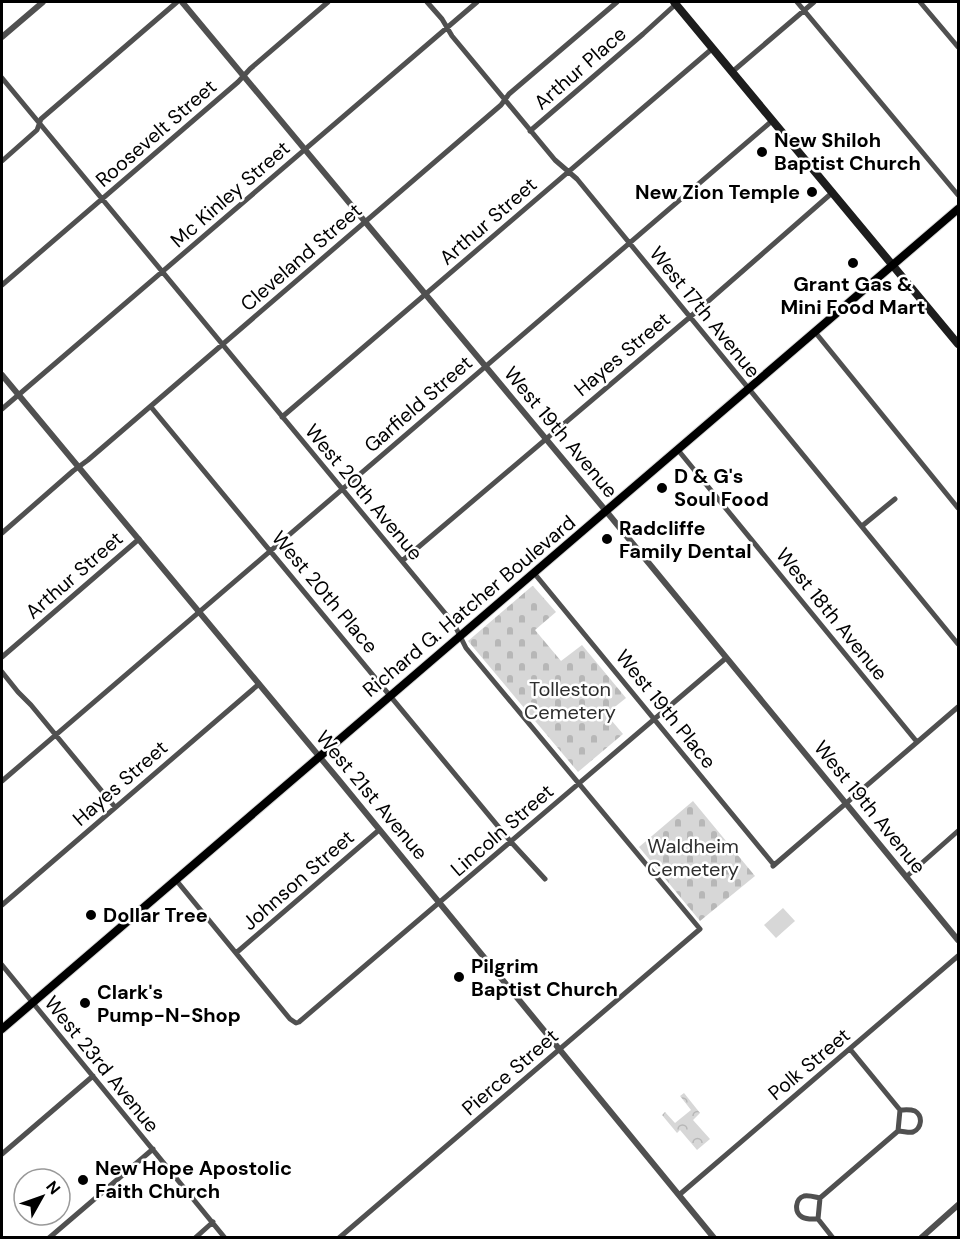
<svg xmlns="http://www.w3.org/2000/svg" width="960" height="1239" font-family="'DM Sans',sans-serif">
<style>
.forest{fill:url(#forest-crowns)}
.cemetery{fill:url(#cemetery-stones)}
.pitch{fill:#d7d7d7}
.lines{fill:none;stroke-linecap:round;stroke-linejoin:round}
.primary-casing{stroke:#dbdbdb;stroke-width:10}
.minor{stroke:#505050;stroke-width:5}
.tertiary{stroke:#505050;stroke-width:6}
.secondary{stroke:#1d1d1d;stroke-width:8}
.primary{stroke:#000;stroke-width:8}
.poi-dot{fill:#000;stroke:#fff;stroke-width:2}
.labels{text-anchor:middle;stroke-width:5;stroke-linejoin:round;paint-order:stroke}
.street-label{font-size:20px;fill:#000;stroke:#fff}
.poi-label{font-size:20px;font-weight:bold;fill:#000;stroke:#fff;text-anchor:start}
.park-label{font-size:20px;fill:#2e2e2e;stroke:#fff}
</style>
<defs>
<pattern id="forest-crowns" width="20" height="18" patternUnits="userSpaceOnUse" patternTransform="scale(1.5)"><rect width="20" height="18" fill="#d7d7d7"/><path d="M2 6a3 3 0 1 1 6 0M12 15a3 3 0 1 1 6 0" fill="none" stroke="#b7b7b7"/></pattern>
<pattern id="cemetery-stones" width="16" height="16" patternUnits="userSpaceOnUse" patternTransform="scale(1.5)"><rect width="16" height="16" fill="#d7d7d7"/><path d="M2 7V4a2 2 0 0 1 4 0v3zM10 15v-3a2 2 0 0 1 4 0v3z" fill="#b7b7b7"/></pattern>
</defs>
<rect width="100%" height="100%" fill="#fff"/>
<path class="forest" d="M 684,1093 L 700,1113 L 693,1120 L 710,1139 L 697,1150 L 680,1130 L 677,1133 L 662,1115 L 665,1112 L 675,1123 L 691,1110 L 680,1096 Z"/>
<path class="cemetery" d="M 533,586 L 556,612 L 535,630 L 561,661 L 582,645 L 626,698 L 606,714 L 623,734 L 578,772 L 468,641 L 531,587 Z
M 693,801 L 755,876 L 700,921 L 639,847 Z"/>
<path class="pitch" d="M 783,908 L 795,921 L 776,938 L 764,925 Z"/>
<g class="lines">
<defs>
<path id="primary" d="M 2,1029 L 958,209"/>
</defs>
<use href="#primary" class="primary-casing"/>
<path class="minor" d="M 427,2 L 442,19 L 452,36 L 555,160 L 577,179 L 958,644
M 797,2 L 958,195
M 920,2 L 958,47
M 732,72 L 814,2
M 2,78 L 454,624 L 466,648 L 700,929 L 339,1238
M 530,131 L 643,34 L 676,4
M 2,161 L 37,130 L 41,119 L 177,2
M 2,285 L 238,82 L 250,69 L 328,2
M 815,332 L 958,508
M 151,407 L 511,842 L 545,879
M 2,409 L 477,2
M 282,417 L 713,48
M 678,450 L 917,742
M 862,526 L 895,499
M 2,533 L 73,471 L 88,460 L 501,105 L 509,94 L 617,2
M 402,561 L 690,317 L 833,192
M 534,573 L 774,865
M 2,657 L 139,539
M 2,672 L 18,692 L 31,705 L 115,807
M 2,781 L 773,120
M 773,866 L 958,707
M 906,877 L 958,831
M 176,880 L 290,1019 L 296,1023 L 299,1022 L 726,658
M 2,905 L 259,684
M 236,953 L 379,830
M 2,965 L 225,1238
M 898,1131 C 903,1131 909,1133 913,1132 C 922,1128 923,1116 915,1111 C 910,1109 904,1110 900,1110
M 2,1154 L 93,1076
M 679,1195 L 958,956
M 818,1219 C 813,1219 807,1220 802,1217 C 794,1212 795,1199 804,1196 C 809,1195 815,1197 820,1198
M 49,1238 L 153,1149
M 195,1238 L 213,1222
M 833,1238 L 818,1219 L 820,1198 L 898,1131 L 900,1110 L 850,1049"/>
<path class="tertiary" d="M 182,2 L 606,511 L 958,940
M 2,37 L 43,2
M 2,375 L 338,779 L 714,1238
M 921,1238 L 958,1205"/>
<path class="secondary" d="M 674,2 L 958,344"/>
<use href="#primary" class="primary"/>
</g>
<g class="poi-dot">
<circle cx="762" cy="152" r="6"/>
<circle cx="812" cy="192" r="6"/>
<circle cx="853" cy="263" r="6"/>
<circle cx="662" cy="488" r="6"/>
<circle cx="607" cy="539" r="6"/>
<circle cx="91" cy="915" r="6"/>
<circle cx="459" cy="977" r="6"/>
<circle cx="85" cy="1003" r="6"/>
<circle cx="83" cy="1180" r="6"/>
</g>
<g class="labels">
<g class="street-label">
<text transform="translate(580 68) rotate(-41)" y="7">Arthur Place</text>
<text transform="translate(156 133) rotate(-41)" y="7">Roosevelt Street</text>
<text transform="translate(230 194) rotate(-41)" y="7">Mc Kinley Street</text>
<text transform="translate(488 221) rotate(-41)" y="7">Arthur Street</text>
<text transform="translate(301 257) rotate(-41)" y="7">Cleveland Street</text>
<text transform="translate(705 312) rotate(51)" y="7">West 17th Avenue</text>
<text transform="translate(622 354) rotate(-40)" y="7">Hayes Street</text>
<text transform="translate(418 404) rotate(-41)" y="7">Garfield Street</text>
<text transform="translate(561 432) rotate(50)" y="7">West 19th Avenue</text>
<text transform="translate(364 492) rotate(50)" y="7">West 20th Avenue</text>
<text transform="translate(74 575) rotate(-41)" y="7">Arthur Street</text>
<text transform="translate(325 592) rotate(50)" y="7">West 20th Place</text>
<text transform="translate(469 606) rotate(-40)" y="7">Richard G. Hatcher Boulevard</text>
<text transform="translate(832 614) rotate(51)" y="7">West 18th Avenue</text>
<text transform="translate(666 709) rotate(51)" y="7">West 19th Place</text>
<text transform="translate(120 783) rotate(-41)" y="7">Hayes Street</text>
<text transform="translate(372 795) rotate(50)" y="7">West 21st Avenue</text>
<text transform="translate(870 807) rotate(51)" y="7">West 19th Avenue</text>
<text transform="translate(502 830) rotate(-41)" y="7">Lincoln Street</text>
<text transform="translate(298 880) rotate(-41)" y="7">Johnson Street</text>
<text transform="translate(102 1064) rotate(51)" y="7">West 23rd Avenue</text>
<text transform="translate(809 1064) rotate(-40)" y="7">Polk Street</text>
<text transform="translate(510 1072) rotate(-41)" y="7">Pierce Street</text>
</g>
<g class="poi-label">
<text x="774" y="147">New Shiloh<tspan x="774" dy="23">Baptist Church</tspan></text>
<text x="800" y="199" text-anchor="end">New Zion Temple</text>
<text x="853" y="291" text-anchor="middle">Grant Gas &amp;<tspan x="853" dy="23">Mini Food Mart</tspan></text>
<text x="674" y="483">D &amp; G's<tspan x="674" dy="23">Soul Food</tspan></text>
<text x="619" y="535">Radcliffe<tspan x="619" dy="23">Family Dental</tspan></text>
<text x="103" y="922">Dollar Tree</text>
<text x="471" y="973">Pilgrim<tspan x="471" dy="23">Baptist Church</tspan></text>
<text x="97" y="999">Clark's<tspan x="97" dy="23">Pump-N-Shop</tspan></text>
<text x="95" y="1175">New Hope Apostolic<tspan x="95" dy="23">Faith Church</tspan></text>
</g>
<g class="park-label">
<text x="570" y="696">Tolleston<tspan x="570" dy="23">Cemetery</tspan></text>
<text x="693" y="853">Waldheim<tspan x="693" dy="23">Cemetery</tspan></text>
</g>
</g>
<rect width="960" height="1239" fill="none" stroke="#000000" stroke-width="6"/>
<g transform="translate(42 1197) rotate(50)"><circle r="28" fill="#ffffff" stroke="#999999" stroke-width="1.5"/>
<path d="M0-4.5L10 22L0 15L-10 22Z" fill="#000000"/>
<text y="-9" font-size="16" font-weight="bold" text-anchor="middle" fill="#000000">N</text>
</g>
</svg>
